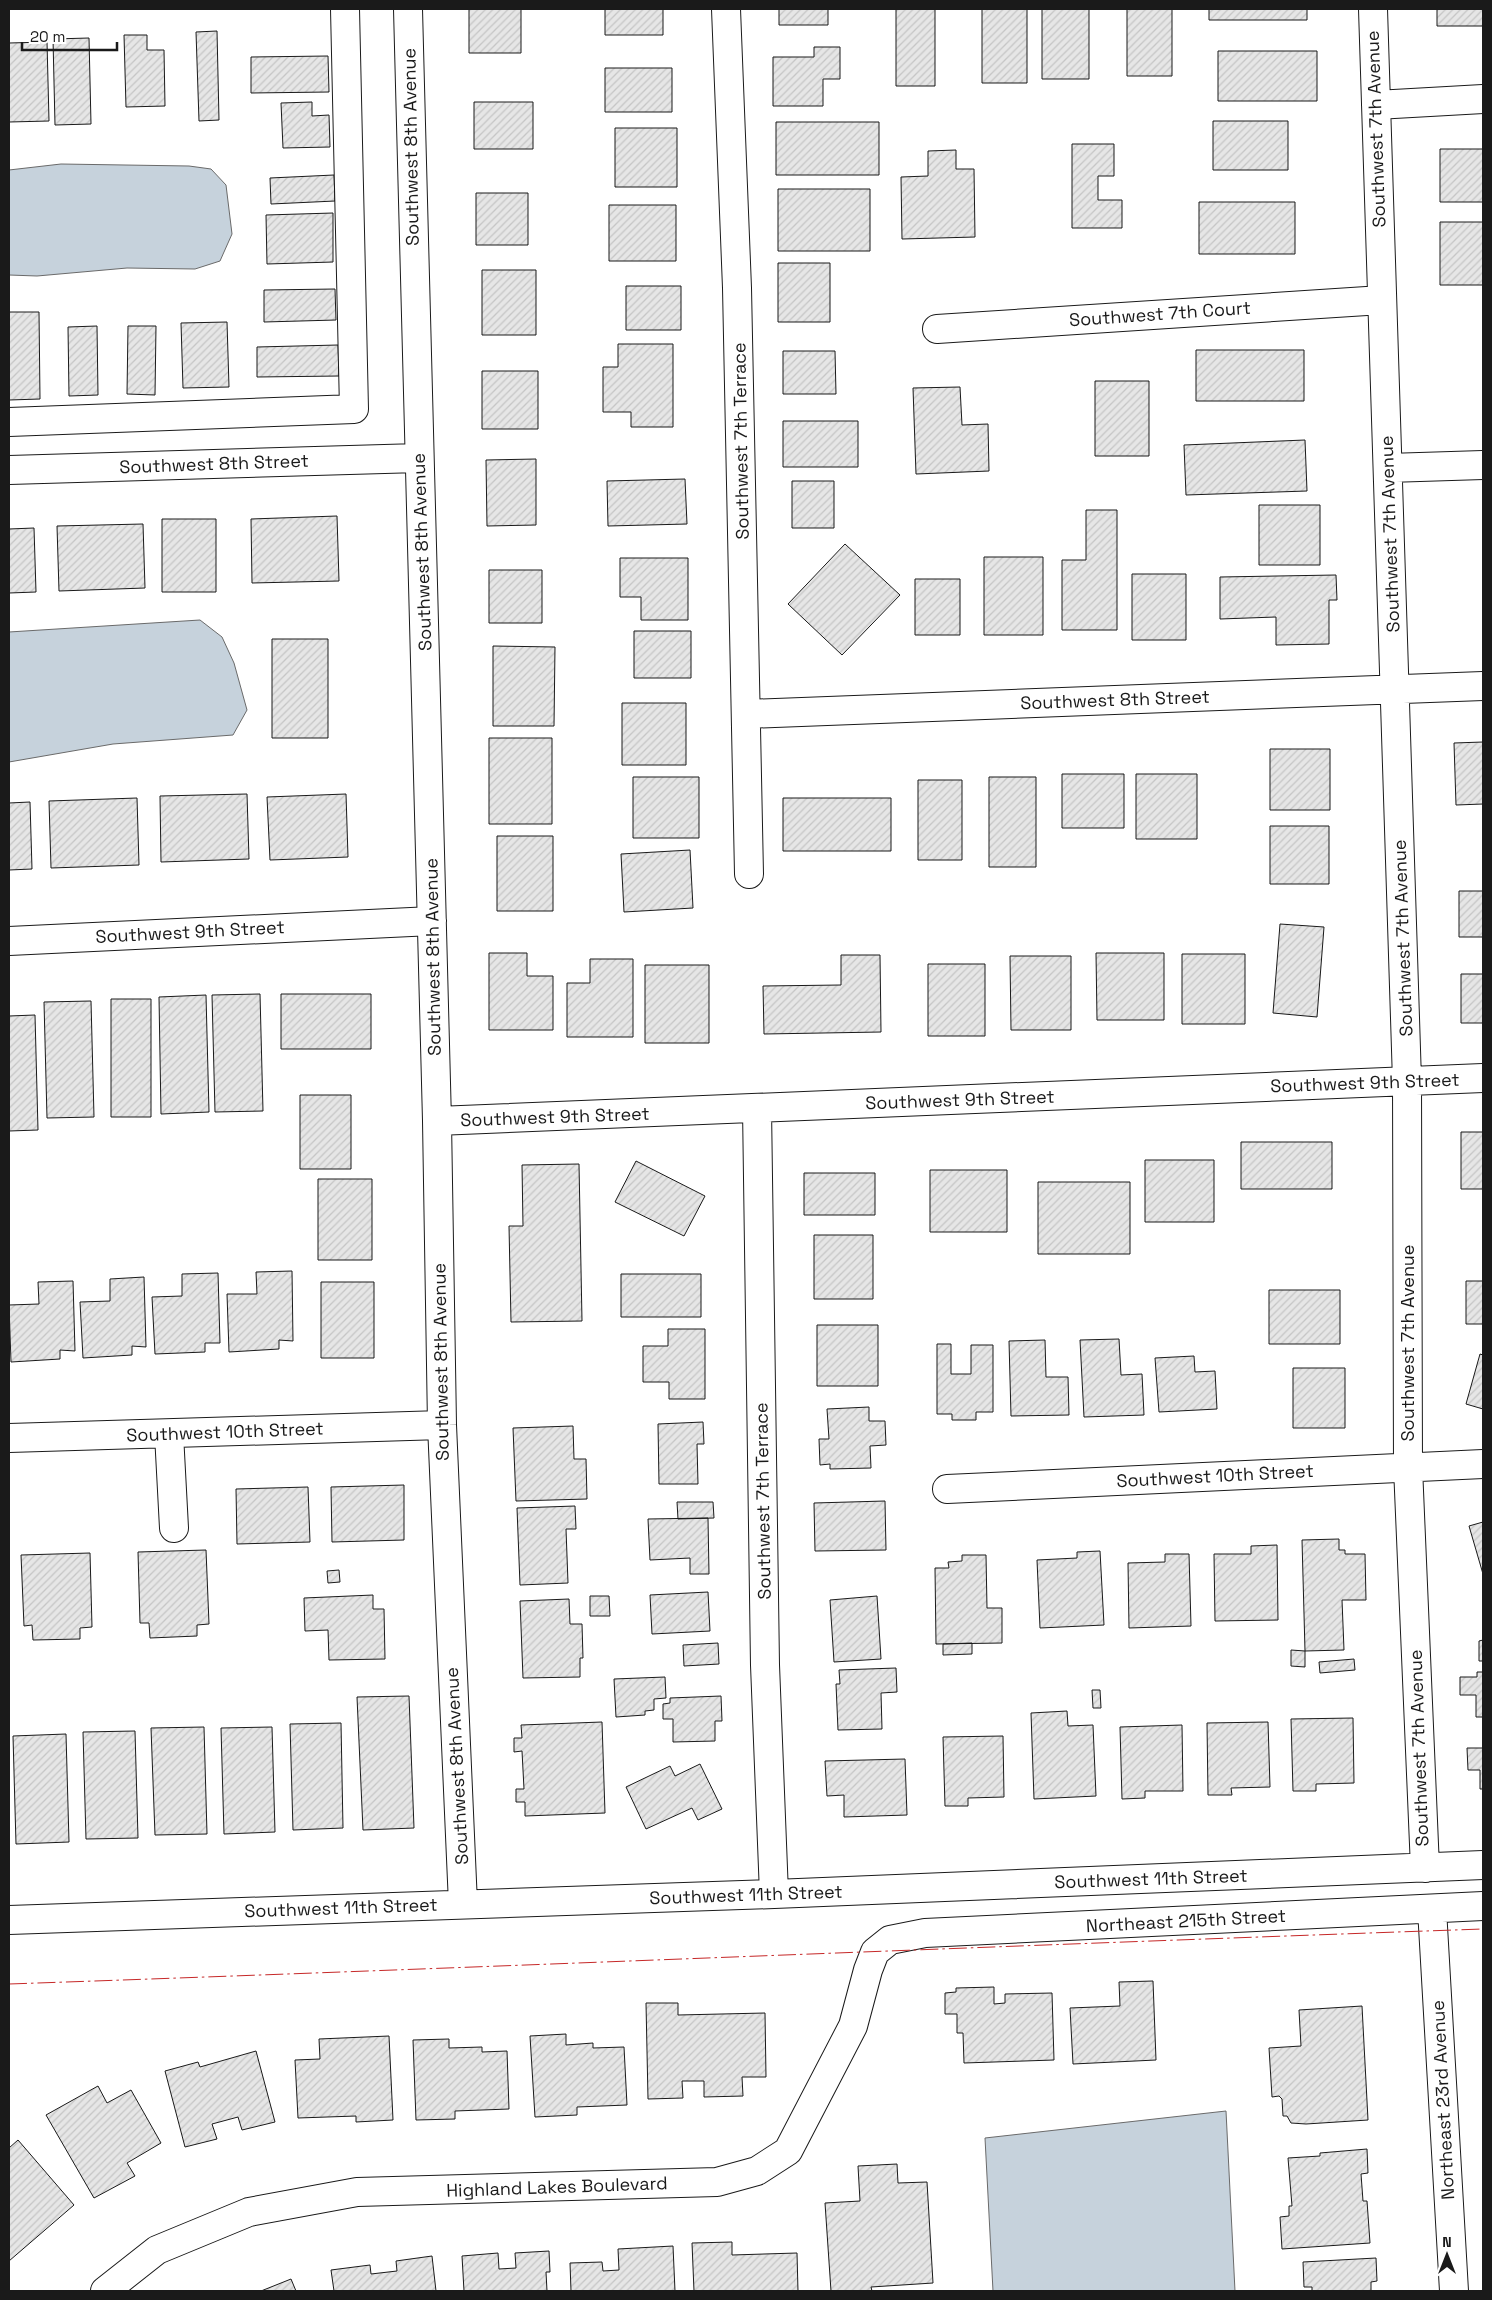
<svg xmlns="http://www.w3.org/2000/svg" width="1492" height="2300" font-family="'Space Grotesk',sans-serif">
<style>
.water{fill:#c6d2dc;stroke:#6a6a6a}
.building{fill:url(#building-hatch);stroke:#1a1a1a}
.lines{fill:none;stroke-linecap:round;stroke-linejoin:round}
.minor-casing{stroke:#1a1a1a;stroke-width:30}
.minor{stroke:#fff;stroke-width:28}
.power{stroke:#c62828;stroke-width:1;stroke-dasharray:18 4 2.5 4;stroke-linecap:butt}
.labels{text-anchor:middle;stroke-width:4;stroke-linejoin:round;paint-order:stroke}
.street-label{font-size:18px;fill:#1a1a1a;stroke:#fff}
</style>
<defs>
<pattern id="building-hatch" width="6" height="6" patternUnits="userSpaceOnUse" patternTransform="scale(1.25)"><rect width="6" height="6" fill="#e6e6e6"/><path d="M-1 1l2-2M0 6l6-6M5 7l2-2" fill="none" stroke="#c5c5c5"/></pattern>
</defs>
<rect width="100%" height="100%" fill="#fff"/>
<path class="water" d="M 61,164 L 189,166 L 211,169 L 226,185 L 232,234 L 220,261 L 195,269 L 127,268 L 37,276 L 9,275 L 9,170 Z
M 200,620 L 222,637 L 234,663 L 247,710 L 233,735 L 113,744 L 9,762 L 9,632 Z
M 1226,2111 L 1235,2291 L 993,2291 L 985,2138 Z"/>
<path class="building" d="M 469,9 L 521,9 L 521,53 L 469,53 Z
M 605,9 L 663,9 L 663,35 L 605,35 Z
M 779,9 L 828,9 L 828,25 L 779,25 Z
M 896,9 L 935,9 L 935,86 L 896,86 Z
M 982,9 L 1027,9 L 1027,83 L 982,83 Z
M 1042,9 L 1089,9 L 1089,79 L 1042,79 Z
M 1127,9 L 1172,9 L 1172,76 L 1127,76 Z
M 1209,9 L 1307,9 L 1307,20 L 1209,20 Z
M 1437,9 L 1483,9 L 1483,26 L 1437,26 Z
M 217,31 L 219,120 L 199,121 L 196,32 Z
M 124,35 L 147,35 L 147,50 L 164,50 L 165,106 L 126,107 Z
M 89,38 L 91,124 L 55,125 L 53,39 Z
M 47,42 L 49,121 L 9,122 L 9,43 Z
M 814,47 L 840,47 L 840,79 L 823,79 L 823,106 L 773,106 L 773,57 L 814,57 Z
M 1218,51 L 1317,51 L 1317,101 L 1218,101 Z
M 328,56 L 329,92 L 251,93 L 251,57 Z
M 605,68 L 672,68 L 672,112 L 605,112 Z
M 312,102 L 312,116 L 329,115 L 330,147 L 283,148 L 281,103 Z
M 474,102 L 533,102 L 533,149 L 474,149 Z
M 1213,121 L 1288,121 L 1288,170 L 1213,170 Z
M 776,122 L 879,122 L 879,175 L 776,175 Z
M 615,128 L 677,128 L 677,187 L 615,187 Z
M 1072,144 L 1114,144 L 1114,176 L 1098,176 L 1098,200 L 1122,200 L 1122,228 L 1072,228 Z
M 1440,149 L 1483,149 L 1483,202 L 1440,202 Z
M 956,150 L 956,169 L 974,169 L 975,237 L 902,239 L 901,177 L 928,176 L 928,151 Z
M 334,175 L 335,201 L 271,204 L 270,178 Z
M 778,189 L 870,189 L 870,251 L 778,251 Z
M 476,193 L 528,193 L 528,245 L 476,245 Z
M 1199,202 L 1295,202 L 1295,254 L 1199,254 Z
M 609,205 L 676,205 L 676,261 L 609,261 Z
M 333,213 L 333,262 L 267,264 L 266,215 Z
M 1440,222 L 1483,222 L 1483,285 L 1440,285 Z
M 778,263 L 830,263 L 830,322 L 778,322 Z
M 482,270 L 536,270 L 536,335 L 482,335 Z
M 626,286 L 681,286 L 681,330 L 626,330 Z
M 335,289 L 336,320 L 264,322 L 264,290 Z
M 9,312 L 39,312 L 40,399 L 9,400 Z
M 227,322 L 229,387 L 183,388 L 181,323 Z
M 97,326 L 98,395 L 69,396 L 68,327 Z
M 128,326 L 156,326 L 155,395 L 127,394 Z
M 618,344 L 673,344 L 673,427 L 631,427 L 631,412 L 603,412 L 603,367 L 618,367 Z
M 338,345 L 339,376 L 257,377 L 257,347 Z
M 1196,350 L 1304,350 L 1304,401 L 1196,401 Z
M 783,351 L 835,351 L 836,394 L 783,394 Z
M 482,371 L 538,371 L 538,429 L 482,429 Z
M 1095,381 L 1149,381 L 1149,456 L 1095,456 Z
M 960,387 L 962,425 L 988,424 L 989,471 L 916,474 L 913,388 Z
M 783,421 L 858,421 L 858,467 L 783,467 Z
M 1305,440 L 1307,491 L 1186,495 L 1184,445 Z
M 536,459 L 536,525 L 487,526 L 486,460 Z
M 685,479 L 687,524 L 608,526 L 607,481 Z
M 792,481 L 834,481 L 834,528 L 792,528 Z
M 1259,505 L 1320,505 L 1320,565 L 1259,565 Z
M 1086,510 L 1117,510 L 1117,630 L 1062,630 L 1062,560 L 1086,560 Z
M 337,516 L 339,581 L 252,583 L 251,519 Z
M 162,519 L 216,519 L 216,592 L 162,592 Z
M 143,524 L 145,588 L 59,591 L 57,526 Z
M 34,528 L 36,592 L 9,593 L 9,529 Z
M 845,544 L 900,595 L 842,655 L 788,604 Z
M 984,557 L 1043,557 L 1043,635 L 984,635 Z
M 620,558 L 688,558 L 688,620 L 641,620 L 641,597 L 620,597 Z
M 489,570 L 542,570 L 542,623 L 489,623 Z
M 1132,574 L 1186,574 L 1186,640 L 1132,640 Z
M 1336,575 L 1337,600 L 1329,600 L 1329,644 L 1276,645 L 1276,617 L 1220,619 L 1220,577 Z
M 915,579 L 960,579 L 960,635 L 915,635 Z
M 634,631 L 691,631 L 691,678 L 634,678 Z
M 272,639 L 328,639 L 328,738 L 272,738 Z
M 493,646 L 555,647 L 554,726 L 493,726 Z
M 622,703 L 686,703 L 686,765 L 622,765 Z
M 489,738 L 552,738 L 552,824 L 489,824 Z
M 1483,742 L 1483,804 L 1456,805 L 1454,743 Z
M 1270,749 L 1330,749 L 1330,810 L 1270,810 Z
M 1062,774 L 1124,774 L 1124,828 L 1062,828 Z
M 1136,774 L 1197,774 L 1197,839 L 1136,839 Z
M 633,777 L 699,777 L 699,838 L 633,838 Z
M 989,777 L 1036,777 L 1036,867 L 989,867 Z
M 918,780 L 962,780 L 962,860 L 918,860 Z
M 247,794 L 249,859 L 161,862 L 160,796 Z
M 346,794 L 348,857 L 270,860 L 267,797 Z
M 137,798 L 139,865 L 51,868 L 49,801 Z
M 783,798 L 891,798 L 891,851 L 783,851 Z
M 30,802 L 32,869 L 9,870 L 9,803 Z
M 1270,826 L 1329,826 L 1329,884 L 1270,884 Z
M 497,836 L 553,836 L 553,911 L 497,911 Z
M 690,850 L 693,908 L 624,912 L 621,854 Z
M 1459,891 L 1483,891 L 1483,937 L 1459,937 Z
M 1280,924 L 1324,927 L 1317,1017 L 1273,1013 Z
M 489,953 L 527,953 L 527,976 L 553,976 L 553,1030 L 489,1030 Z
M 1096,953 L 1164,953 L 1164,1020 L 1097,1020 Z
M 1182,954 L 1245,954 L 1245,1024 L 1182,1024 Z
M 841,955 L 880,955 L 881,1032 L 764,1034 L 763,986 L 841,985 Z
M 1010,956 L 1071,956 L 1071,1030 L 1011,1030 Z
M 590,959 L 633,959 L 633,1037 L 567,1037 L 567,983 L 590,983 Z
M 928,964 L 985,964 L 985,1036 L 928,1036 Z
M 645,965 L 709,965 L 709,1043 L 645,1043 Z
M 1461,974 L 1483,974 L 1483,1023 L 1461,1023 Z
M 260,994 L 263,1111 L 215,1112 L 212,995 Z
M 281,994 L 371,994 L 371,1049 L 281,1049 Z
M 206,995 L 209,1112 L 161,1114 L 159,997 Z
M 111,999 L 151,999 L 151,1117 L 111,1117 Z
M 91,1001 L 94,1117 L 47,1118 L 44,1002 Z
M 35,1015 L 38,1130 L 9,1131 L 9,1016 Z
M 300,1095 L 351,1095 L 351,1169 L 300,1169 Z
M 1461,1132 L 1483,1132 L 1483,1189 L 1461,1189 Z
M 1241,1142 L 1332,1142 L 1332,1189 L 1241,1189 Z
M 1145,1160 L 1214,1160 L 1214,1222 L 1145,1222 Z
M 636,1161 L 705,1196 L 684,1236 L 615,1202 Z
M 579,1164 L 582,1321 L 511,1322 L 509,1226 L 523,1226 L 522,1165 Z
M 930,1170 L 1007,1170 L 1007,1232 L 930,1232 Z
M 804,1173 L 875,1173 L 875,1215 L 804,1215 Z
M 318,1179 L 372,1179 L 372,1260 L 318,1260 Z
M 1038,1182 L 1130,1182 L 1130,1254 L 1038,1254 Z
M 814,1235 L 873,1235 L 873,1299 L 814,1299 Z
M 292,1271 L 293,1341 L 279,1340 L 279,1349 L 229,1352 L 227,1294 L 257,1294 L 256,1272 Z
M 218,1273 L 220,1343 L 205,1343 L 205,1352 L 155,1354 L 152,1297 L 182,1296 L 182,1274 Z
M 621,1274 L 701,1274 L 701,1317 L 621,1317 Z
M 144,1277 L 146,1347 L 132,1346 L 132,1355 L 83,1358 L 80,1302 L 110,1301 L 110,1279 Z
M 73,1281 L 75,1351 L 60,1350 L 60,1359 L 11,1362 L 9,1305 L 39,1304 L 38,1282 Z
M 1466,1281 L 1483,1281 L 1483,1324 L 1466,1324 Z
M 321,1282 L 374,1282 L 374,1358 L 321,1358 Z
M 1269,1290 L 1340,1290 L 1340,1344 L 1269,1344 Z
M 817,1325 L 878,1325 L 878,1386 L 817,1386 Z
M 668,1329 L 705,1329 L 705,1399 L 669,1399 L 669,1382 L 643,1382 L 643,1346 L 668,1346 Z
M 1119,1339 L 1121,1375 L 1142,1374 L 1144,1415 L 1084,1417 L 1080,1340 Z
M 1045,1340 L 1046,1377 L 1068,1377 L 1069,1415 L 1011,1416 L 1009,1341 Z
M 937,1344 L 951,1344 L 951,1374 L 971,1374 L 971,1345 L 993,1345 L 993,1412 L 976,1412 L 976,1420 L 952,1420 L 952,1414 L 937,1414 Z
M 1480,1354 L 1483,1355 L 1483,1409 L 1466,1404 Z
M 1194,1356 L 1195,1372 L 1215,1371 L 1217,1409 L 1159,1412 L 1155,1358 Z
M 1293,1368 L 1345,1368 L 1345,1428 L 1293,1428 Z
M 869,1407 L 869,1421 L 885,1421 L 886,1445 L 870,1446 L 871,1468 L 830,1469 L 830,1464 L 820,1465 L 819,1439 L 829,1439 L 827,1409 Z
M 703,1422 L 704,1444 L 697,1444 L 698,1484 L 659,1484 L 658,1424 Z
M 573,1426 L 574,1459 L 586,1459 L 587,1499 L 516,1501 L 513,1428 Z
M 404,1485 L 404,1540 L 332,1542 L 331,1487 Z
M 308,1487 L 310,1542 L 237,1544 L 236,1489 Z
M 885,1501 L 886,1550 L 815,1551 L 814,1503 Z
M 677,1502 L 713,1502 L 714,1518 L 678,1519 Z
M 575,1506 L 576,1529 L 566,1529 L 568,1583 L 520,1585 L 517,1508 Z
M 708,1518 L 709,1574 L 690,1574 L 690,1558 L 650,1560 L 648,1519 Z
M 1483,1522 L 1483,1574 L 1469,1526 Z
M 1339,1539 L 1339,1550 L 1345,1550 L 1345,1554 L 1365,1554 L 1366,1600 L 1342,1600 L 1344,1650 L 1305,1651 L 1302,1540 Z
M 1277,1545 L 1278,1620 L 1215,1621 L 1214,1554 L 1251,1554 L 1251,1546 Z
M 206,1550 L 209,1624 L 197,1625 L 197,1636 L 150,1638 L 149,1623 L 140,1623 L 138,1552 Z
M 1100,1551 L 1104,1625 L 1040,1628 L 1037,1560 L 1077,1558 L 1077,1552 Z
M 90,1553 L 92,1627 L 80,1628 L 80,1639 L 33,1640 L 32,1625 L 24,1626 L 21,1555 Z
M 1165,1554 L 1189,1554 L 1191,1626 L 1129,1628 L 1128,1563 L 1165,1562 Z
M 962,1555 L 986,1555 L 987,1608 L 1002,1608 L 1002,1643 L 936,1644 L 935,1568 L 949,1568 L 948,1562 L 962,1561 Z
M 339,1570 L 340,1582 L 328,1583 L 327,1571 Z
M 708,1592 L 710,1631 L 652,1634 L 650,1595 Z
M 373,1595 L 373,1609 L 384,1609 L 385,1659 L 329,1660 L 328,1630 L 305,1631 L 304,1598 Z
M 590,1596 L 609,1596 L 610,1616 L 590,1616 Z
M 877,1596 L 881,1659 L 834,1662 L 830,1600 Z
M 569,1599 L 570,1624 L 582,1624 L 583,1658 L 580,1658 L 580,1677 L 523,1678 L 520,1601 Z
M 1483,1640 L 1483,1661 L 1479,1661 L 1479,1641 Z
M 718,1643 L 719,1664 L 684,1666 L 683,1645 Z
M 972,1643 L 972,1654 L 943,1655 L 943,1644 Z
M 1291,1650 L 1305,1651 L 1305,1667 L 1291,1666 Z
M 1354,1659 L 1355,1670 L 1320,1673 L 1319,1662 Z
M 896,1668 L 897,1692 L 881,1693 L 882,1729 L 838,1730 L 836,1684 L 840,1684 L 839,1670 Z
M 1477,1672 L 1483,1672 L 1483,1717 L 1476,1717 L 1476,1695 L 1460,1695 L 1460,1677 L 1477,1677 Z
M 665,1677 L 666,1698 L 654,1699 L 654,1710 L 645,1711 L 645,1715 L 616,1717 L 614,1679 Z
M 1092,1690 L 1100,1690 L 1101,1708 L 1093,1708 Z
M 409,1696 L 414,1828 L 363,1830 L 357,1697 Z
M 721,1696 L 722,1721 L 715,1721 L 715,1741 L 673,1742 L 673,1719 L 663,1719 L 663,1704 L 670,1703 L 670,1698 Z
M 1067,1711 L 1068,1726 L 1093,1725 L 1096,1796 L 1034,1799 L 1031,1713 Z
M 1353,1718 L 1354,1783 L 1316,1784 L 1316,1791 L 1293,1791 L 1291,1719 Z
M 602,1722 L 605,1813 L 525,1816 L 525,1802 L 516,1802 L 516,1789 L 524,1789 L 522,1751 L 514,1752 L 514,1738 L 522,1738 L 521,1725 Z
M 1268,1722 L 1270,1787 L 1231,1788 L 1232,1795 L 1208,1795 L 1207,1723 Z
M 341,1723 L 343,1828 L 293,1830 L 290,1724 Z
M 1182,1725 L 1183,1791 L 1145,1791 L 1145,1798 L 1122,1799 L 1120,1727 Z
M 204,1727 L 207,1834 L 155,1835 L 151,1728 Z
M 272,1727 L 275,1832 L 224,1834 L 221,1728 Z
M 135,1731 L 138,1838 L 86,1839 L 83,1732 Z
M 66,1734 L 69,1842 L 16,1844 L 13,1736 Z
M 1003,1736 L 1004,1797 L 968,1798 L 968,1806 L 945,1806 L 943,1737 Z
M 1467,1748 L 1483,1748 L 1483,1789 L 1480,1789 L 1480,1770 L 1468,1770 Z
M 905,1759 L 907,1815 L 844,1817 L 844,1795 L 827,1796 L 825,1761 Z
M 700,1764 L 722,1809 L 698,1820 L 692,1808 L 646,1829 L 626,1787 L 670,1766 L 675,1776 Z
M 1153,1981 L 1156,2060 L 1073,2064 L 1070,2008 L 1120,2006 L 1119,1982 Z
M 994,1987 L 994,2004 L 1005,2003 L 1005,1994 L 1052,1993 L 1054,2060 L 964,2063 L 963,2033 L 957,2033 L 957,2014 L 945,2014 L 945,1993 L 956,1992 L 956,1988 Z
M 646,2003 L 678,2003 L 678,2015 L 765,2013 L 766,2077 L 742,2077 L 743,2096 L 704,2097 L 704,2081 L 682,2081 L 683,2098 L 648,2099 Z
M 1362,2006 L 1368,2120 L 1306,2124 L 1291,2123 L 1287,2116 L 1283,2116 L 1282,2099 L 1279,2096 L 1272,2097 L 1269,2048 L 1301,2046 L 1299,2010 Z
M 566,2034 L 566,2045 L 593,2043 L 593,2048 L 624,2047 L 627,2105 L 577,2107 L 577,2115 L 535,2117 L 530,2036 Z
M 389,2036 L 393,2120 L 356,2122 L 356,2116 L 298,2118 L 295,2060 L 320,2059 L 319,2039 Z
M 449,2039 L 449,2048 L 482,2047 L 482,2052 L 507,2051 L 509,2109 L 455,2111 L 455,2119 L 416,2120 L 413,2040 Z
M 256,2051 L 275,2122 L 242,2130 L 238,2117 L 212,2124 L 217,2139 L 185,2147 L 165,2071 L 198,2062 L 200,2067 Z
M 98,2086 L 107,2103 L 131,2090 L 161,2143 L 127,2163 L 135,2176 L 94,2198 L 46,2115 Z
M 18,2140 L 74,2205 L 9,2261 L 9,2148 Z
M 1367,2149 L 1368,2173 L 1361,2174 L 1363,2201 L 1367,2201 L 1370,2243 L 1282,2249 L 1280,2217 L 1289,2216 L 1289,2206 L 1292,2206 L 1288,2158 L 1320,2156 L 1320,2153 Z
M 897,2164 L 898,2183 L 927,2182 L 933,2283 L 871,2287 L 872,2291 L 831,2291 L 825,2203 L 860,2201 L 858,2166 Z
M 732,2242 L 732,2255 L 797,2253 L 798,2291 L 694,2291 L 692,2243 Z
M 673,2246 L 675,2291 L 571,2291 L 570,2263 L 602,2262 L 603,2271 L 619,2270 L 618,2249 Z
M 549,2251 L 550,2272 L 546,2272 L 547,2291 L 464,2291 L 462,2256 L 498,2253 L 499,2269 L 516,2268 L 515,2253 Z
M 432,2256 L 436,2291 L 334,2291 L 331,2270 L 370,2265 L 371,2274 L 397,2271 L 396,2261 Z
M 1376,2258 L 1377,2281 L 1371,2282 L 1371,2291 L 1312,2291 L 1312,2287 L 1304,2287 L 1303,2262 Z
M 291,2279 L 296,2291 L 261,2291 Z"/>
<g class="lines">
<defs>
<path id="minor" d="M 408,9 L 437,1121 L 442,1425 L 463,1904
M 726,9 L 737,288 L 749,874
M 1373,9 L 1407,1081 L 1408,1467 L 1425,1868
M 1376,105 L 1483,99
M 937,329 L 1382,300
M 9,422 L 354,409 L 345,9
M 1388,468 L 1483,465
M 9,470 L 419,458
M 747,714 L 1483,686
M 9,941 L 432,921
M 757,1108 L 765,1665 L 774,1894
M 437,1121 L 1483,1078
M 169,1434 L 174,1528
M 9,1438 L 442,1425
M 947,1489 L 1483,1464
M 1432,1909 L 1454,2291
M 9,1920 L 774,1894 L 1483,1865
M 105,2291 L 157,2250 L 249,2212 L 357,2192 L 717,2182 L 757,2171 L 788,2151 L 853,2026 L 868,1970 L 875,1952 L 890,1940 L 925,1933 L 1483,1906"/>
</defs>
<use href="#minor" class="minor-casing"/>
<use href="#minor" class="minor"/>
<path class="power" d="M 9,1984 C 500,1967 992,1946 1483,1929"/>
</g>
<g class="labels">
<g class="street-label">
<text transform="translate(1376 129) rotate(-92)" y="6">Southwest 7th Avenue</text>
<text transform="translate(411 147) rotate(-91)" y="6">Southwest 8th Avenue</text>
<text transform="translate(1160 314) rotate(-4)" y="6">Southwest 7th Court</text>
<text transform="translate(741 441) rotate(-91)" y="6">Southwest 7th Terrace</text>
<text transform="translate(214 464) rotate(-2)" y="6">Southwest 8th Street</text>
<text transform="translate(1390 534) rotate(-92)" y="6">Southwest 7th Avenue</text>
<text transform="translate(422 552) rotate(-92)" y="6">Southwest 8th Avenue</text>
<text transform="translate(1115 700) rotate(-2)" y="6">Southwest 8th Street</text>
<text transform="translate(190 932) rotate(-3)" y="6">Southwest 9th Street</text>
<text transform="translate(1403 938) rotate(-92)" y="6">Southwest 7th Avenue</text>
<text transform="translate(433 957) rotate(-91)" y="6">Southwest 8th Avenue</text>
<text transform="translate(1365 1083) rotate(-2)" y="6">Southwest 9th Street</text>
<text transform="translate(960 1100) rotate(-2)" y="6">Southwest 9th Street</text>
<text transform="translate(555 1117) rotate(-2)" y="6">Southwest 9th Street</text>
<text transform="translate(1408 1343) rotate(-90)" y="6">Southwest 7th Avenue</text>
<text transform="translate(441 1362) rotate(-91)" y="6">Southwest 8th Avenue</text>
<text transform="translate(225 1432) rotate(-2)" y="6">Southwest 10th Street</text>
<text transform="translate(1215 1476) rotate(-3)" y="6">Southwest 10th Street</text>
<text transform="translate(763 1501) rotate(-91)" y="6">Southwest 7th Terrace</text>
<text transform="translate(1419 1748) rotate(-92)" y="6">Southwest 7th Avenue</text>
<text transform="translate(457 1766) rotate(-93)" y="6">Southwest 8th Avenue</text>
<text transform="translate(1151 1879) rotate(-2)" y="6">Southwest 11th Street</text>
<text transform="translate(746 1895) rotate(-2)" y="6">Southwest 11th Street</text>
<text transform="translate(341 1908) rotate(-2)" y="6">Southwest 11th Street</text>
<text transform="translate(1186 1921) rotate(-3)" y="6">Northeast 215th Street</text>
<text transform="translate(1443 2100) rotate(-93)" y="6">Northeast 23rd Avenue</text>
<text transform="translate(557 2187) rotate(-2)" y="6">Highland Lakes Boulevard</text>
</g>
</g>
<rect width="1492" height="2300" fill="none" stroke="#1a1a1a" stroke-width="20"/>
<g transform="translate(1447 2255)" stroke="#ffffff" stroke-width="4" paint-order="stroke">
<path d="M0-4L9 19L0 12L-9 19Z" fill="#1a1a1a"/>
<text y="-8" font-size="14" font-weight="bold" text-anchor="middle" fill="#1a1a1a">N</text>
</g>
<path d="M22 42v8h95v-8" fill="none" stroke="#1a1a1a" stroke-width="2.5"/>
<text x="30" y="42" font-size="15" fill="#1a1a1a" stroke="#ffffff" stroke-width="4" paint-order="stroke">20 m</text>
</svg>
